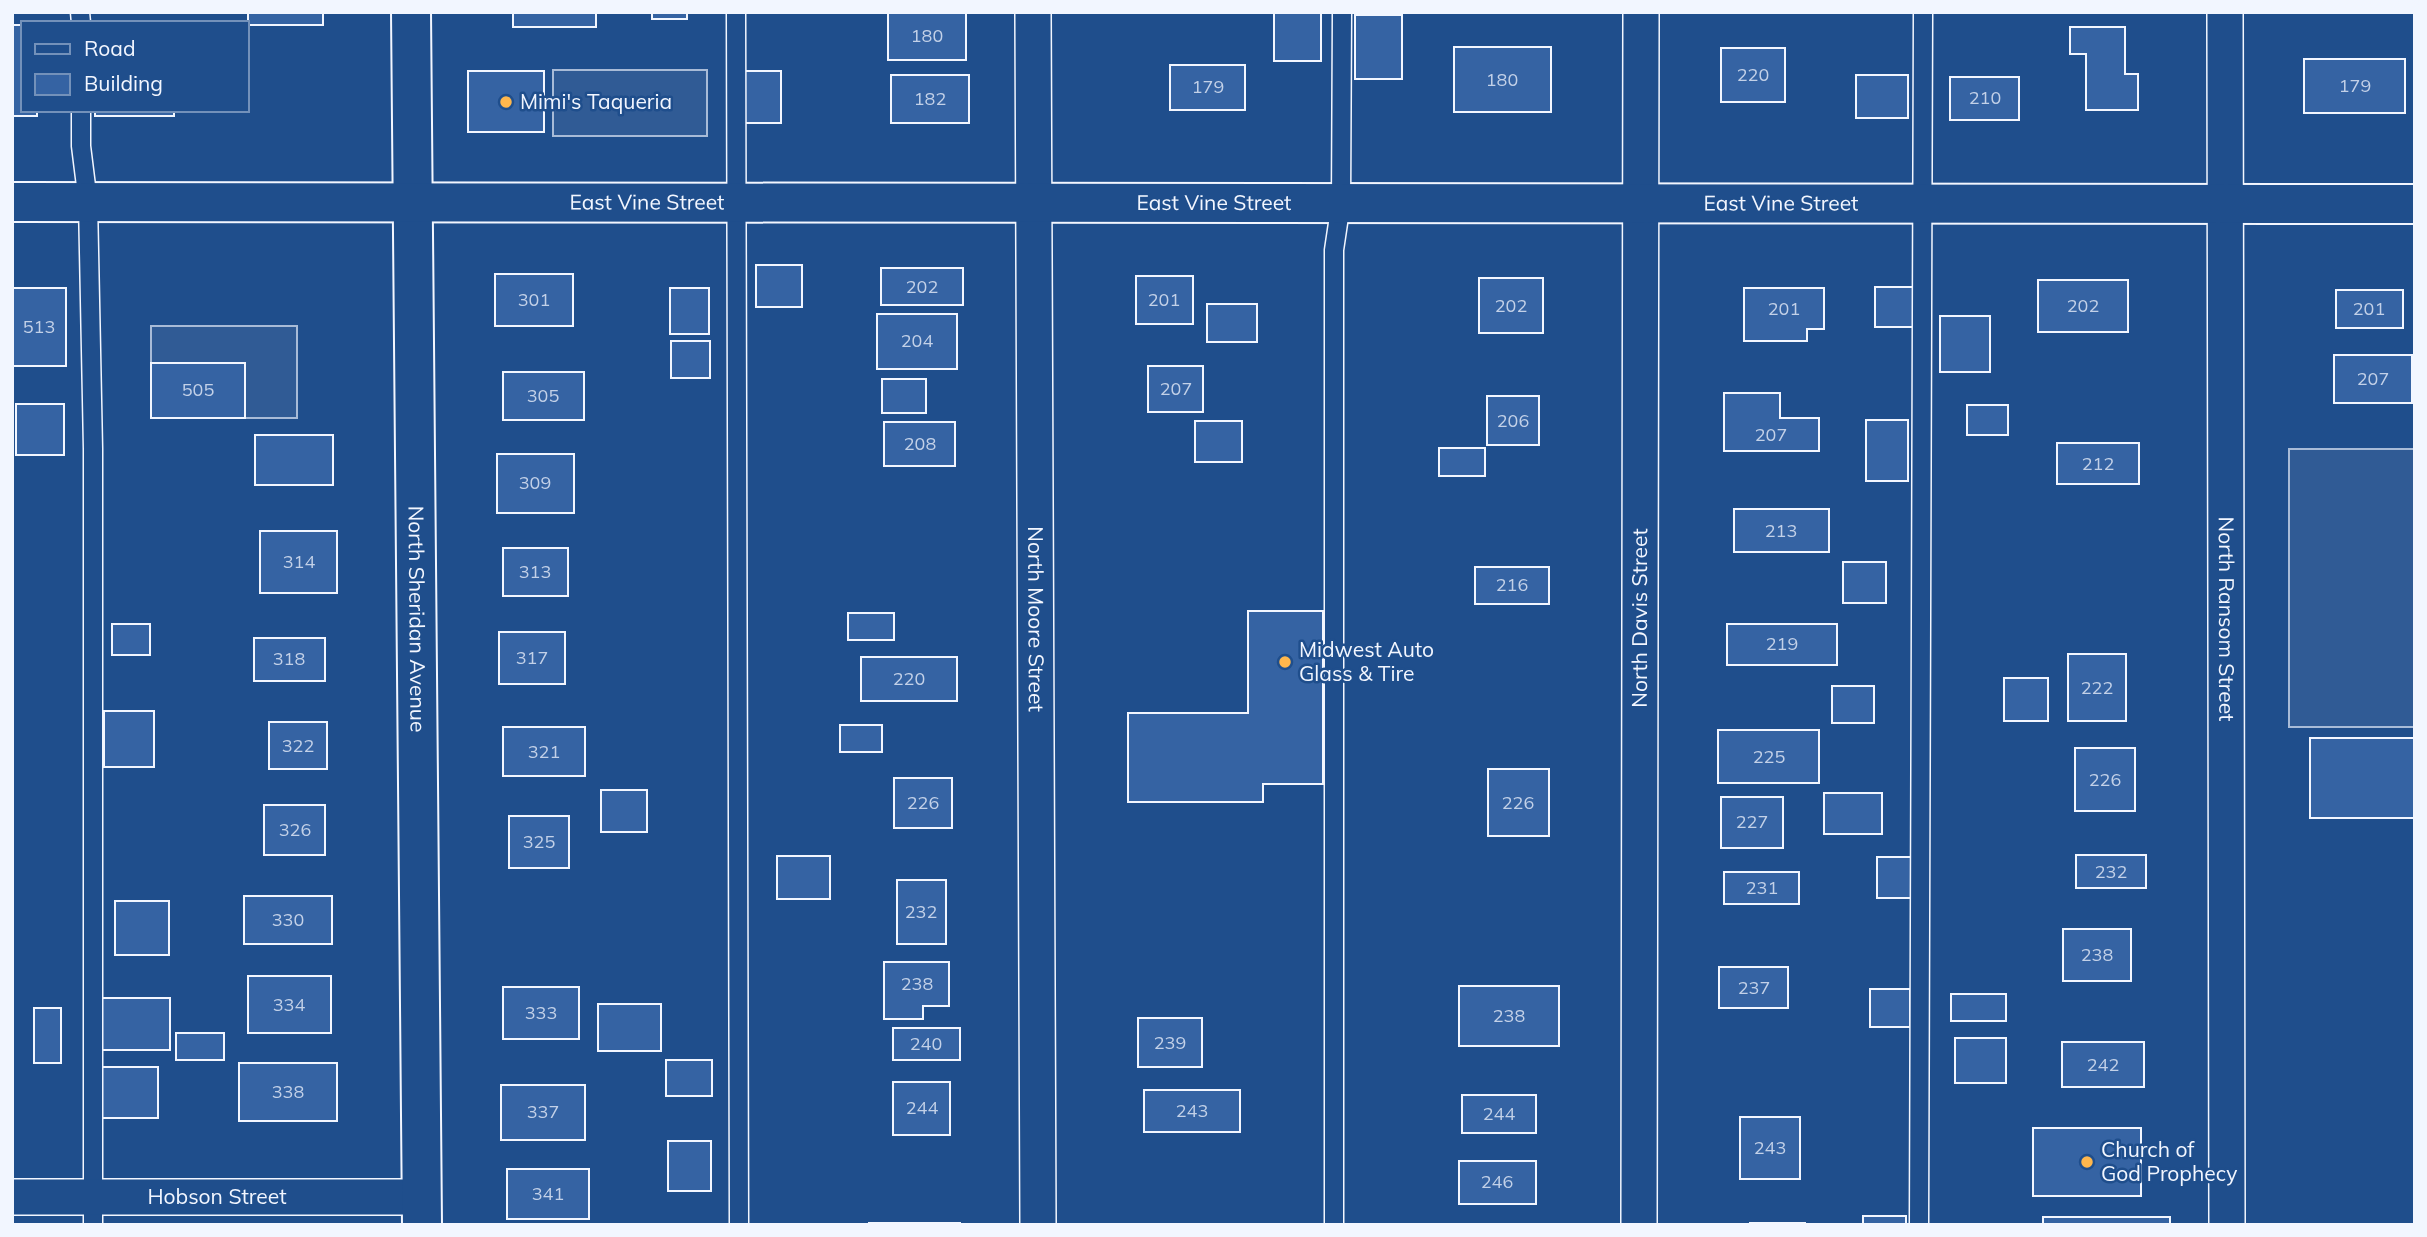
<svg xmlns="http://www.w3.org/2000/svg" width="2427" height="1237" font-family="Mulish,sans-serif">
<style>
.parking{fill:#305b95;stroke:#a8bbd7;stroke-width:2}
.building{fill:#3563a3;stroke:#f2f6ff;stroke-width:2}
.lines{fill:none;stroke-linecap:round;stroke-linejoin:round}
.service-casing{stroke:#f2f6ff;stroke-width:21}
.minor-casing{stroke:#f2f6ff;stroke-width:38}
.tertiary-casing{stroke:#f2f6ff;stroke-width:42}
.service{stroke:#1f4e8c;stroke-width:18}
.minor{stroke:#1f4e8c;stroke-width:35}
.tertiary{stroke:#1f4e8c;stroke-width:38}
.poi-dot{fill:#ffb74d;stroke:#1f4e8c;stroke-width:2.5}
.labels{text-anchor:middle;stroke-width:5;stroke-linejoin:round;paint-order:stroke}
.number-label{font-size:18px;fill:#c3d1e8}
.poi-label{font-size:21px;fill:#f2f6ff;stroke:#1f4e8c;text-anchor:start}
.street-label{font-size:21px;fill:#f2f6ff;stroke:#1f4e8c}
</style>
<rect width="100%" height="100%" fill="#1f4e8c"/>
<path class="parking" d="M 553,70 L 707,70 L 707,136 L 553,136 Z
M 151,326 L 297,326 L 297,418 L 245,418 L 244,363 L 151,363 Z
M 2289,449 L 2415,449 L 2415,727 L 2289,727 Z"/>
<path class="building" d="M 248,12 L 323,12 L 323,25 L 248,25 Z
M 513,12 L 596,12 L 596,27 L 513,27 Z
M 652,12 L 687,12 L 687,19 L 652,19 Z
M 888,12 L 966,12 L 966,60 L 888,60 Z
M 1274,12 L 1321,12 L 1321,61 L 1274,61 Z
M 1355,15 L 1402,15 L 1402,79 L 1355,79 Z
M 12,25 L 23,25 L 23,110 L 37,110 L 37,116 L 12,116 Z
M 2070,27 L 2125,27 L 2125,74 L 2138,74 L 2138,110 L 2086,110 L 2086,54 L 2070,54 Z
M 1454,47 L 1551,47 L 1551,112 L 1454,112 Z
M 1721,48 L 1785,48 L 1785,102 L 1721,102 Z
M 2304,59 L 2405,59 L 2405,113 L 2304,113 Z
M 1170,65 L 1245,65 L 1245,110 L 1170,110 Z
M 468,71 L 544,71 L 544,132 L 468,132 Z
M 739,71 L 781,71 L 781,123 L 739,123 Z
M 891,75 L 969,75 L 969,123 L 891,123 Z
M 1856,75 L 1908,75 L 1908,118 L 1856,118 Z
M 1950,77 L 2019,77 L 2019,120 L 1950,120 Z
M 95,110 L 174,110 L 174,116 L 95,116 Z
M 756,265 L 802,265 L 802,307 L 756,307 Z
M 881,268 L 963,268 L 963,305 L 881,305 Z
M 495,274 L 573,274 L 573,326 L 495,326 Z
M 1136,276 L 1193,276 L 1193,324 L 1136,324 Z
M 1479,278 L 1543,278 L 1543,333 L 1479,333 Z
M 2038,280 L 2128,280 L 2128,332 L 2038,332 Z
M 1875,287 L 1916,287 L 1916,327 L 1875,327 Z
M 12,288 L 66,288 L 66,366 L 12,366 Z
M 670,288 L 709,288 L 709,334 L 670,334 Z
M 1744,288 L 1824,288 L 1824,329 L 1807,329 L 1807,341 L 1744,341 Z
M 2336,290 L 2403,290 L 2403,328 L 2336,328 Z
M 1207,304 L 1257,304 L 1257,342 L 1207,342 Z
M 877,314 L 957,314 L 957,369 L 877,369 Z
M 1940,316 L 1990,316 L 1990,372 L 1940,372 Z
M 671,341 L 710,341 L 710,378 L 671,378 Z
M 2334,355 L 2412,355 L 2412,403 L 2334,403 Z
M 151,363 L 245,363 L 245,418 L 151,418 Z
M 1148,366 L 1203,366 L 1203,412 L 1148,412 Z
M 503,372 L 584,372 L 584,420 L 503,420 Z
M 882,379 L 926,379 L 926,413 L 882,413 Z
M 1724,393 L 1780,393 L 1780,418 L 1819,418 L 1819,451 L 1724,451 Z
M 1487,396 L 1539,396 L 1539,445 L 1487,445 Z
M 16,404 L 64,404 L 64,455 L 16,455 Z
M 1967,405 L 2008,405 L 2008,435 L 1967,435 Z
M 1866,420 L 1908,420 L 1908,481 L 1866,481 Z
M 1195,421 L 1242,421 L 1242,462 L 1195,462 Z
M 884,422 L 955,422 L 955,466 L 884,466 Z
M 255,435 L 333,435 L 333,485 L 255,485 Z
M 2057,443 L 2139,443 L 2139,484 L 2057,484 Z
M 1439,448 L 1485,448 L 1485,476 L 1439,476 Z
M 497,454 L 574,454 L 574,513 L 497,513 Z
M 1734,509 L 1829,509 L 1829,552 L 1734,552 Z
M 260,531 L 337,531 L 337,593 L 260,593 Z
M 503,548 L 568,548 L 568,596 L 503,596 Z
M 1843,562 L 1886,562 L 1886,603 L 1843,603 Z
M 1475,567 L 1549,567 L 1549,604 L 1475,604 Z
M 1248,611 L 1323,611 L 1323,784 L 1263,784 L 1263,802 L 1128,802 L 1128,713 L 1248,713 Z
M 848,613 L 894,613 L 894,640 L 848,640 Z
M 112,624 L 150,624 L 150,655 L 112,655 Z
M 1727,624 L 1837,624 L 1837,665 L 1727,665 Z
M 499,632 L 565,632 L 565,684 L 499,684 Z
M 254,638 L 325,638 L 325,681 L 254,681 Z
M 2068,654 L 2126,654 L 2126,721 L 2068,721 Z
M 861,657 L 957,657 L 957,701 L 861,701 Z
M 2004,678 L 2048,678 L 2048,721 L 2004,721 Z
M 1832,686 L 1874,686 L 1874,723 L 1832,723 Z
M 104,711 L 154,711 L 154,767 L 104,767 Z
M 269,722 L 327,722 L 327,769 L 269,769 Z
M 840,725 L 882,725 L 882,752 L 840,752 Z
M 503,727 L 585,727 L 585,776 L 503,776 Z
M 1718,730 L 1819,730 L 1819,783 L 1718,783 Z
M 2310,738 L 2415,738 L 2415,818 L 2310,818 Z
M 2075,748 L 2135,748 L 2135,811 L 2075,811 Z
M 1488,769 L 1549,769 L 1549,836 L 1488,836 Z
M 894,778 L 952,778 L 952,828 L 894,828 Z
M 601,790 L 647,790 L 647,832 L 601,832 Z
M 1824,793 L 1882,793 L 1882,834 L 1824,834 Z
M 1721,797 L 1783,797 L 1783,848 L 1721,848 Z
M 264,805 L 325,805 L 325,855 L 264,855 Z
M 509,816 L 569,816 L 569,868 L 509,868 Z
M 2076,855 L 2146,855 L 2146,888 L 2076,888 Z
M 777,856 L 830,856 L 830,899 L 777,899 Z
M 1877,857 L 1912,857 L 1912,898 L 1877,898 Z
M 1724,872 L 1799,872 L 1799,904 L 1724,904 Z
M 897,880 L 946,880 L 946,944 L 897,944 Z
M 244,896 L 332,896 L 332,944 L 244,944 Z
M 115,901 L 169,901 L 169,955 L 115,955 Z
M 2063,929 L 2131,929 L 2131,981 L 2063,981 Z
M 884,962 L 949,962 L 949,1006 L 923,1006 L 923,1019 L 884,1019 Z
M 1719,967 L 1788,967 L 1788,1008 L 1719,1008 Z
M 248,976 L 331,976 L 331,1033 L 248,1033 Z
M 1459,986 L 1559,986 L 1559,1046 L 1459,1046 Z
M 503,987 L 579,987 L 579,1039 L 503,1039 Z
M 1870,989 L 1910,989 L 1910,1027 L 1870,1027 Z
M 1951,994 L 2006,994 L 2006,1021 L 1951,1021 Z
M 100,998 L 170,998 L 170,1050 L 100,1050 Z
M 598,1004 L 661,1004 L 661,1051 L 598,1051 Z
M 34,1008 L 61,1008 L 61,1063 L 34,1063 Z
M 1138,1018 L 1202,1018 L 1202,1067 L 1138,1067 Z
M 893,1028 L 960,1028 L 960,1060 L 893,1060 Z
M 176,1033 L 224,1033 L 224,1060 L 176,1060 Z
M 1955,1038 L 2006,1038 L 2006,1083 L 1955,1083 Z
M 2062,1042 L 2144,1042 L 2144,1087 L 2062,1087 Z
M 666,1060 L 712,1060 L 712,1096 L 666,1096 Z
M 239,1063 L 337,1063 L 337,1121 L 239,1121 Z
M 102,1067 L 158,1067 L 158,1118 L 102,1118 Z
M 893,1082 L 950,1082 L 950,1135 L 893,1135 Z
M 501,1085 L 585,1085 L 585,1140 L 501,1140 Z
M 1144,1090 L 1240,1090 L 1240,1132 L 1144,1132 Z
M 1462,1095 L 1536,1095 L 1536,1133 L 1462,1133 Z
M 1740,1117 L 1800,1117 L 1800,1179 L 1740,1179 Z
M 2033,1128 L 2141,1128 L 2141,1196 L 2033,1196 Z
M 668,1141 L 711,1141 L 711,1191 L 668,1191 Z
M 1459,1161 L 1536,1161 L 1536,1204 L 1459,1204 Z
M 507,1169 L 589,1169 L 589,1219 L 507,1219 Z
M 1863,1216 L 1906,1216 L 1906,1225 L 1863,1225 Z
M 2043,1217 L 2170,1217 L 2170,1225 L 2043,1225 Z
M 869,1223 L 960,1223 L 960,1225 L 869,1225 Z
M 1750,1223 L 1805,1223 L 1805,1225 L 1750,1225 Z"/>
<g class="lines">
<defs>
<path id="service" d="M 80,12 L 81,23
M 736,12 L 739,1225
M 81,110 L 81,146 L 88,202 L 93,449 L 93,1225
M 1334,1225 L 1334,250 L 1341,203 L 1342,12
M 1919,1225 L 1923,12"/>
<g id="minor">
<path id="s1" d="M 1033,12 L 1038,1225"/>
<path id="s2" d="M 2225,12 L 2227,1225"/>
<path id="s3" d="M 12,1197 L 421,1197"/>
<path id="s4" d="M 1639,1225 L 1641,12"/>
</g>
<g id="tertiary">
<path id="s5" d="M 411,12 L 422,1225"/>
<path id="s6" d="M 12,202 L 2415,204"/>
</g>
</defs>
<use href="#service" class="service-casing"/>
<use href="#minor" class="minor-casing"/>
<use href="#tertiary" class="tertiary-casing"/>
<use href="#service" class="service"/>
<use href="#minor" class="minor"/>
<use href="#tertiary" class="tertiary"/>
</g>
<g class="poi-dot">
<circle cx="506" cy="102" r="7"/>
<circle cx="1285" cy="662" r="7"/>
<circle cx="2087" cy="1162" r="7"/>
</g>
<g class="labels">
<g class="number-label">
<text x="927" y="42">180</text>
<text x="1753" y="81">220</text>
<text x="1502" y="86">180</text>
<text x="2355" y="92">179</text>
<text x="1208" y="93">179</text>
<text x="1985" y="104">210</text>
<text x="930" y="105">182</text>
<text x="922" y="293">202</text>
<text x="534" y="306">301</text>
<text x="1164" y="306">201</text>
<text x="1511" y="312">202</text>
<text x="2083" y="312">202</text>
<text x="1784" y="315">201</text>
<text x="2369" y="315">201</text>
<text x="39" y="333">513</text>
<text x="917" y="347">204</text>
<text x="2373" y="385">207</text>
<text x="1176" y="395">207</text>
<text x="198" y="396">505</text>
<text x="543" y="402">305</text>
<text x="1513" y="427">206</text>
<text x="1771" y="441">207</text>
<text x="920" y="450">208</text>
<text x="2098" y="470">212</text>
<text x="535" y="489">309</text>
<text x="1781" y="537">213</text>
<text x="299" y="568">314</text>
<text x="535" y="578">313</text>
<text x="1512" y="591">216</text>
<text x="1782" y="650">219</text>
<text x="532" y="664">317</text>
<text x="289" y="665">318</text>
<text x="909" y="685">220</text>
<text x="2097" y="694">222</text>
<text x="298" y="752">322</text>
<text x="544" y="758">321</text>
<text x="1769" y="763">225</text>
<text x="2105" y="786">226</text>
<text x="923" y="809">226</text>
<text x="1518" y="809">226</text>
<text x="1752" y="828">227</text>
<text x="295" y="836">326</text>
<text x="539" y="848">325</text>
<text x="2111" y="878">232</text>
<text x="1762" y="894">231</text>
<text x="921" y="918">232</text>
<text x="288" y="926">330</text>
<text x="2097" y="961">238</text>
<text x="917" y="990">238</text>
<text x="1754" y="994">237</text>
<text x="289" y="1011">334</text>
<text x="541" y="1019">333</text>
<text x="1509" y="1022">238</text>
<text x="1170" y="1049">239</text>
<text x="926" y="1050">240</text>
<text x="2103" y="1071">242</text>
<text x="288" y="1098">338</text>
<text x="922" y="1114">244</text>
<text x="1192" y="1117">243</text>
<text x="543" y="1118">337</text>
<text x="1499" y="1120">244</text>
<text x="1770" y="1154">243</text>
<text x="1497" y="1188">246</text>
<text x="548" y="1200">341</text>
</g>
<g class="poi-label">
<text x="520" y="109">Mimi's Taqueria</text>
<text x="1299" y="657">Midwest Auto<tspan x="1299" dy="24">Glass &amp; Tire</tspan></text>
<text x="2101" y="1157">Church of<tspan x="2101" dy="24">God Prophecy</tspan></text>
</g>
<g class="street-label">
<text dy="7" stroke="none"><textPath href="#s6" startOffset="635">East Vine Street</textPath></text>
<text dy="7" stroke="none"><textPath href="#s6" startOffset="1202">East Vine Street</textPath></text>
<text dy="7" stroke="none"><textPath href="#s6" startOffset="1769">East Vine Street</textPath></text>
<text dy="7" stroke="none"><textPath href="#s5" startOffset="607">North Sheridan Avenue</textPath></text>
<text dy="7" stroke="none"><textPath href="#s1" startOffset="607">North Moore Street</textPath></text>
<text dy="7" stroke="none"><textPath href="#s4" startOffset="607">North Davis Street</textPath></text>
<text dy="7" stroke="none"><textPath href="#s2" startOffset="607">North Ransom Street</textPath></text>
<text dy="7" stroke="none"><textPath href="#s3" startOffset="205">Hobson Street</textPath></text>
</g>
</g>
<rect width="2427" height="1237" fill="none" stroke="#f2f6ff" stroke-width="28"/>
<rect x="21" y="21" width="228" height="91" fill="#1f4e8c" stroke="#7391ba" stroke-width="2"/>
<rect x="35" y="44" width="35" height="10" fill="#1f4e8c" stroke="#7391ba" stroke-width="2"/>
<text x="84" y="56" font-size="21" fill="#f2f6ff">Road</text>
<rect x="35" y="74" width="35" height="21" fill="#3563a3" stroke="#7391ba" stroke-width="2"/>
<text x="84" y="91" font-size="21" fill="#f2f6ff">Building</text>
</svg>
